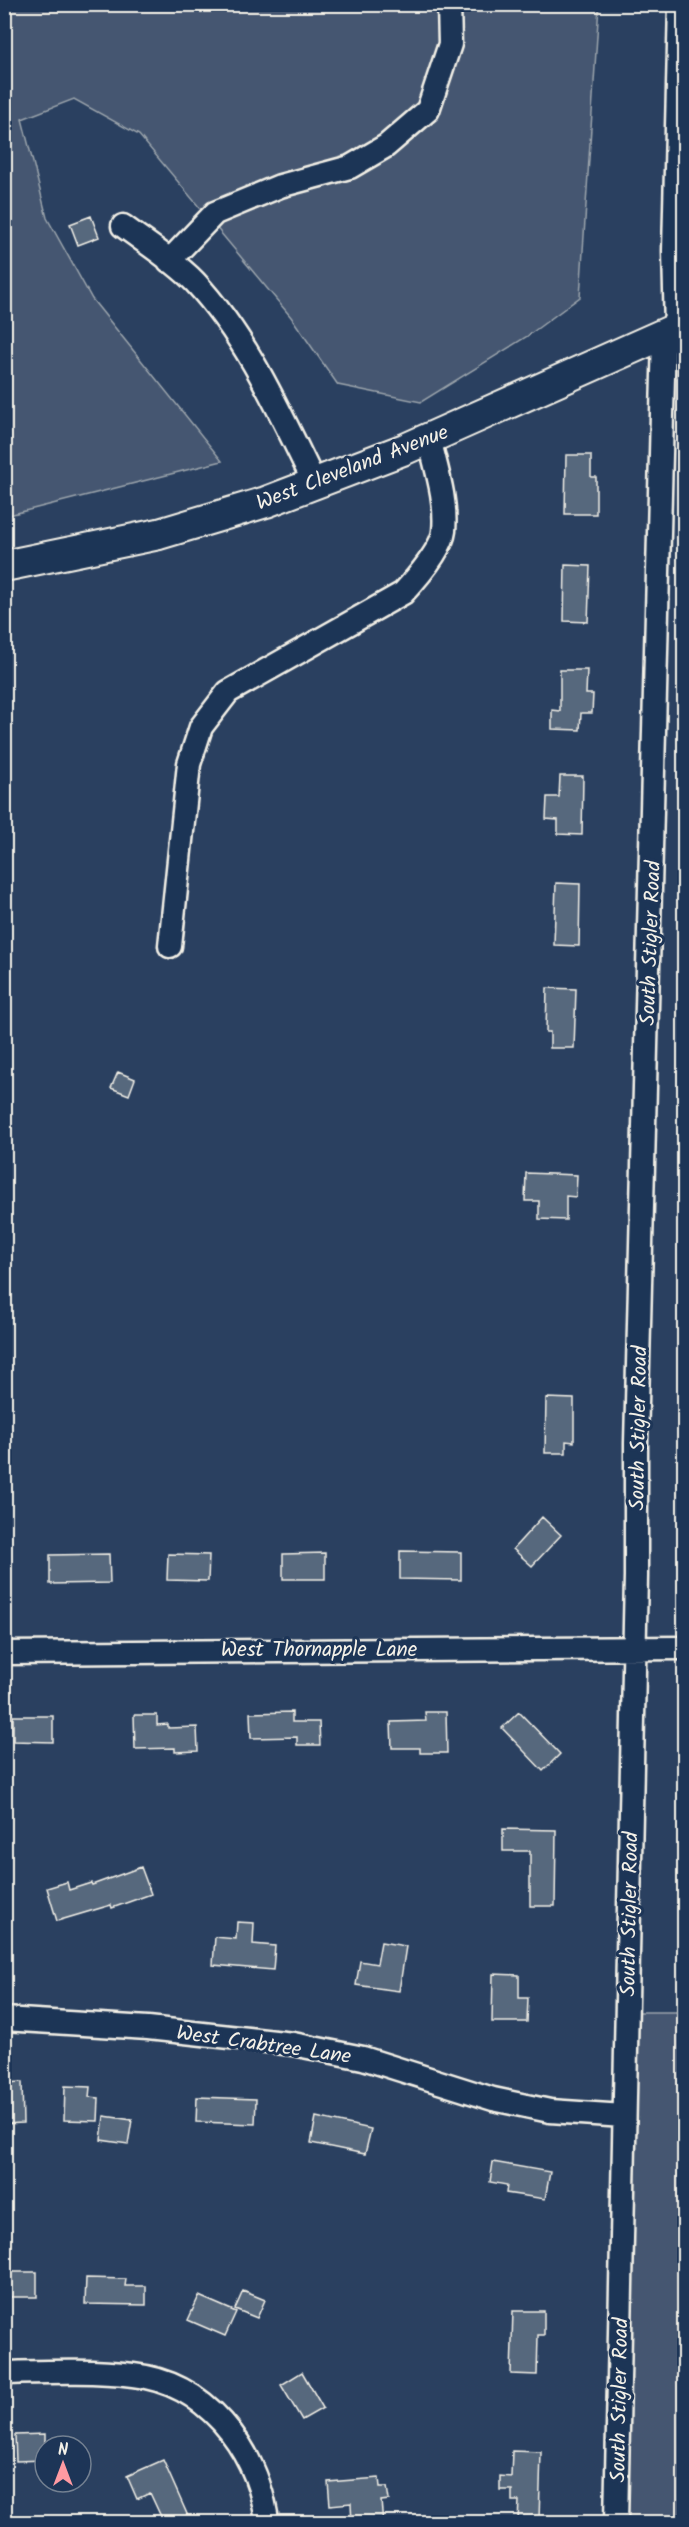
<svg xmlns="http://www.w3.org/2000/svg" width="689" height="2527" font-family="Kalam,sans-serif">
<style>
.green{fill:#445771;stroke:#9ca4ac;stroke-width:1.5}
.building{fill:#56677d;stroke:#f4f1e8;stroke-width:1.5}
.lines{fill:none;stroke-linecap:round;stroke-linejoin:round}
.minor-casing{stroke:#f4f1e8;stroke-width:27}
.major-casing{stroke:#f4f1e8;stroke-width:34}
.minor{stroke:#1d3557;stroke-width:22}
.major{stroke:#1d3557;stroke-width:30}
.labels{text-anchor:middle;stroke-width:6;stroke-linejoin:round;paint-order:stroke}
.street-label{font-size:21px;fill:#f4f1e8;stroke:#1d3557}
</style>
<rect width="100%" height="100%" fill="#2a4060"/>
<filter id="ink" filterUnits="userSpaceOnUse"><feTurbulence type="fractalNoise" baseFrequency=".0167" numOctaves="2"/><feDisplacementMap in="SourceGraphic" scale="12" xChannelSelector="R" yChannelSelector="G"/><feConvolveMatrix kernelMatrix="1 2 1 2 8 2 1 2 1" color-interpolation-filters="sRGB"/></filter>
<g filter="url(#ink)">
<path class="green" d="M 5,5 L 599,5 L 580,297 L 526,337 L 421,402 L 338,385 L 291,317 L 139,135 L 74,99 L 22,119 L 47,218 L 92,299 L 222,461 L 5,516 Z
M 637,2012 L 684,2012 L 684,2522 L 622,2522 Z"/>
<path class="building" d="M 91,216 L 99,237 L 78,245 L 70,224 Z
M 566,455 L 591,455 L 591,477 L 596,477 L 596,514 L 565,514 Z
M 565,565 L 590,566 L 588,622 L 564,621 Z
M 560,670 L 587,670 L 586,694 L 593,694 L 592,713 L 581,713 L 580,730 L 552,729 L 552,710 L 560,711 Z
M 560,776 L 583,776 L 582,835 L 558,834 L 558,820 L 546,819 L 547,797 L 559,797 Z
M 556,883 L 580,884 L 579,946 L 554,945 Z
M 547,988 L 576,989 L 574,1048 L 550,1048 L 550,1032 L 546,1032 Z
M 118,1072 L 135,1079 L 129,1095 L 111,1088 Z
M 526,1173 L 577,1175 L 576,1197 L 566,1196 L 566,1220 L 539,1219 L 539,1201 L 525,1201 Z
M 546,1398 L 574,1399 L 574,1442 L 566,1441 L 566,1453 L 545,1453 Z
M 542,1517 L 561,1535 L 532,1566 L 513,1549 Z
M 400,1551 L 461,1552 L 461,1580 L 400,1579 Z
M 325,1553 L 325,1579 L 283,1579 L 283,1554 Z
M 109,1554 L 110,1583 L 50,1584 L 50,1555 Z
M 168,1554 L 209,1555 L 208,1581 L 167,1580 Z
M 292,1712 L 292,1722 L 319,1722 L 320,1745 L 297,1745 L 297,1737 L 251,1738 L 250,1713 Z
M 425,1712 L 446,1712 L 447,1753 L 420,1753 L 420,1748 L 392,1748 L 391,1722 L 426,1721 Z
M 519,1712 L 560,1754 L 543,1771 L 502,1728 Z
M 134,1715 L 157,1715 L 157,1725 L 168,1724 L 168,1728 L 197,1727 L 198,1751 L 175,1752 L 175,1748 L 135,1749 Z
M 13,1716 L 53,1716 L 53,1742 L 13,1741 Z
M 503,1829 L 556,1830 L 555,1906 L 530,1906 L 530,1851 L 503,1851 Z
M 141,1867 L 151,1894 L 112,1908 L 111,1905 L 57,1921 L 47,1888 L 67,1882 L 69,1890 L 91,1883 L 92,1885 Z
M 237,1922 L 254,1923 L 253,1944 L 275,1946 L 273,1970 L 213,1965 L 215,1937 L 236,1939 Z
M 381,1942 L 406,1946 L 399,1991 L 356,1985 L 360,1961 L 377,1964 Z
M 493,1974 L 519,1975 L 519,1998 L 528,1998 L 527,2022 L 492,2022 Z
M 22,2082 L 23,2123 L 4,2124 L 4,2083 Z
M 65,2086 L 90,2087 L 89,2097 L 99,2098 L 98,2121 L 64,2120 Z
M 197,2097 L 256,2099 L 255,2124 L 196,2122 Z
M 104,2116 L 132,2120 L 128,2144 L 101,2140 Z
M 316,2117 L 371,2129 L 365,2154 L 311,2143 Z
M 493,2162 L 550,2172 L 545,2199 L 506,2193 L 507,2185 L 490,2182 Z
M 4,2272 L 37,2272 L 37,2297 L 4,2297 Z
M 86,2278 L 126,2279 L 125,2286 L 146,2286 L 146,2305 L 85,2304 Z
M 243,2291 L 265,2300 L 257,2318 L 235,2309 Z
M 199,2296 L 236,2312 L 225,2336 L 188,2320 Z
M 513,2311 L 544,2311 L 544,2335 L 538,2335 L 537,2375 L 511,2374 Z
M 302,2372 L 323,2408 L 302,2420 L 281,2385 Z
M 45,2434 L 45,2460 L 16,2461 L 15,2435 Z
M 512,2451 L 541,2452 L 539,2520 L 518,2520 L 519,2501 L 512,2501 L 512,2490 L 500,2490 L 500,2476 L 511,2477 Z
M 163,2460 L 191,2523 L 164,2523 L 150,2493 L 137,2499 L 127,2476 Z
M 379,2478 L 380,2487 L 387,2487 L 389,2500 L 381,2501 L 383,2523 L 352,2523 L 351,2503 L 330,2505 L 328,2482 Z"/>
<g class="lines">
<defs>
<path id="minor" d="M 123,226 C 146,243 176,262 195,282 C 248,339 280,413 314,482
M 169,261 L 215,213 L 280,186 L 350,167 L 386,146 L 428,110 L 450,44 L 449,4
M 676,329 L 674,251 L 680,4
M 170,946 L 189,764 L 201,727 L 228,692 L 403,593 C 416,579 442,549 444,531 C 447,500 436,468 429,438
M 4,1653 L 684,1648
M 4,2019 L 148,2028 L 293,2044 L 363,2058 L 493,2099 L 550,2111 L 624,2116
M 4,2373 C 47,2372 91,2370 133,2375 C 206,2383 254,2446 266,2514
M 616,2522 L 636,1576 L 636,1443 L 664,335"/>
<path id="major" d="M 4,566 L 159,534 L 266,502 L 405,449 L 684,325"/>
</defs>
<use href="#minor" class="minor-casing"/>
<use href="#major" class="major-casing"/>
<use href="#minor" class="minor"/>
<use href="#major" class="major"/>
</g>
</g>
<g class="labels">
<g class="street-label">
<text transform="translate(352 467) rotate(-21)" y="7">West Cleveland Avenue</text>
<text transform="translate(650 943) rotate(-88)" y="7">South Stigler Road</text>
<text transform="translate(638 1428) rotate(-89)" y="7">South Stigler Road</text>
<text x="319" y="1656">West Thornapple Lane</text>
<text transform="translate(629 1914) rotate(-89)" y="7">South Stigler Road</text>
<text transform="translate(264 2044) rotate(8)" y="7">West Crabtree Lane</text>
<text transform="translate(619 2400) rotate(-89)" y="7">South Stigler Road</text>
</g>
</g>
<rect width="689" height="2527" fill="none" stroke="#1d3557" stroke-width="24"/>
<rect x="12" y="12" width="665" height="2503" fill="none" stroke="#f4f1e8" stroke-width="2" filter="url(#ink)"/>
<g transform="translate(63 2464)"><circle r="28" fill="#1d3557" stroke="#738091" stroke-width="1.5"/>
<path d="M0-4.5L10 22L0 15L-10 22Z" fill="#ff9aa2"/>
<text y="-9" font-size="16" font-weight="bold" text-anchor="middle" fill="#f4f1e8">N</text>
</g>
</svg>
